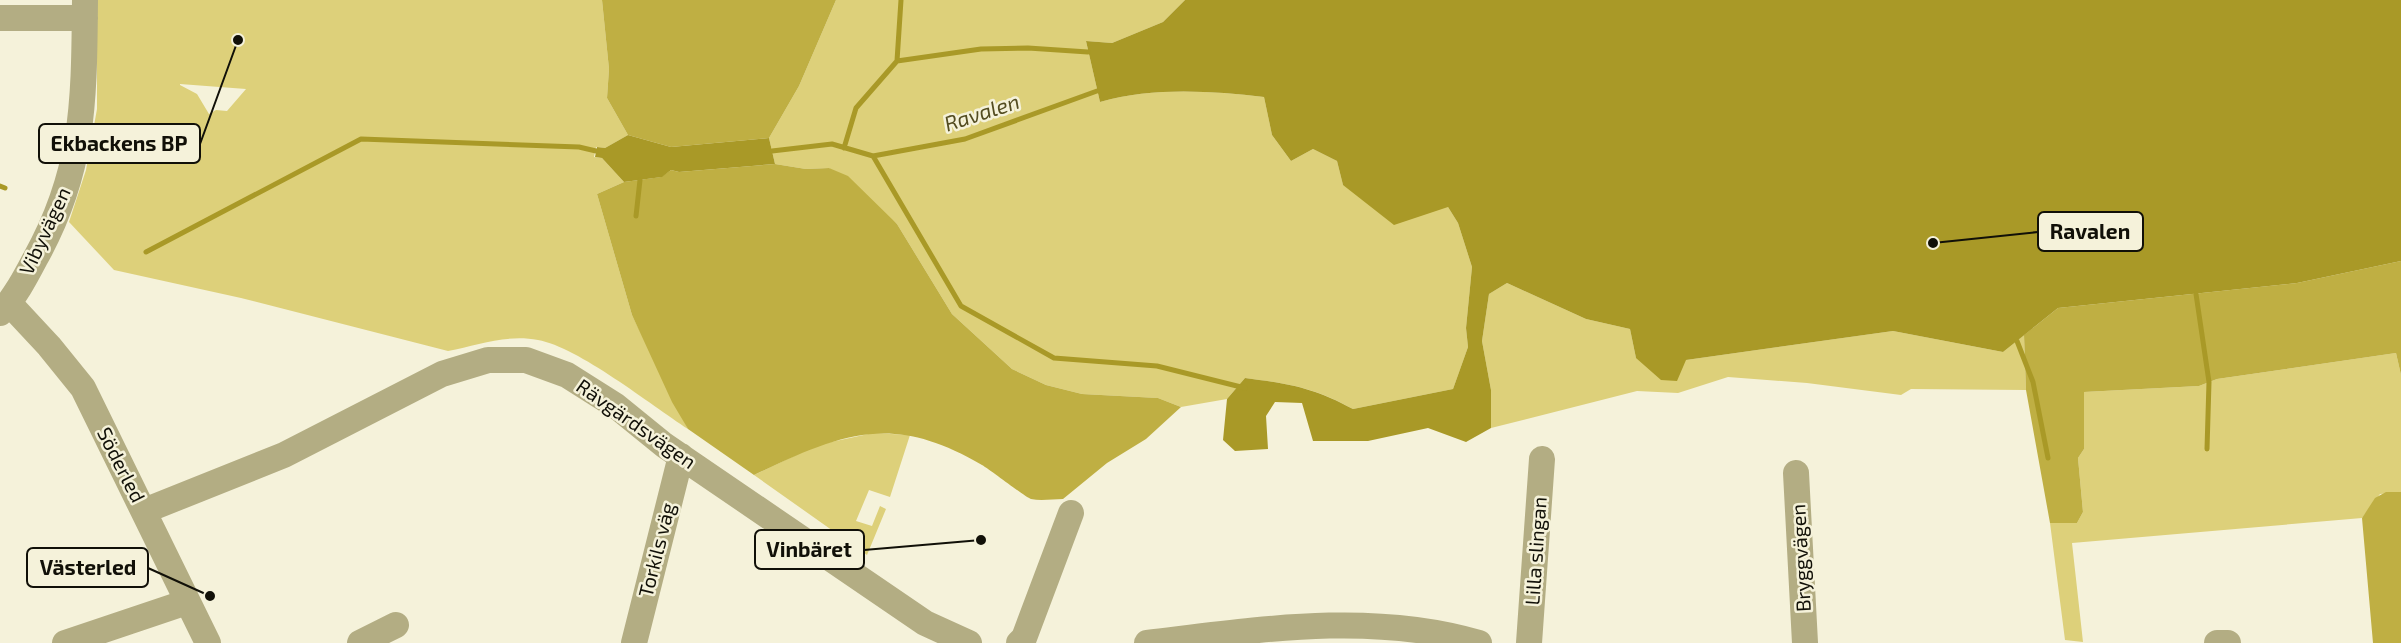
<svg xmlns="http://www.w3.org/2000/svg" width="2401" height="643" font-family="'Exo 2',sans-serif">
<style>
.green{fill:#ddd07a;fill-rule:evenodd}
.forest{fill:#bfaf43}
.water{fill:#a99927}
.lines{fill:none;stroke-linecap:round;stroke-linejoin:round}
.stream{stroke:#a99927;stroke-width:5}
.minor{stroke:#b3ad83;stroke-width:26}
.labels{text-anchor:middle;stroke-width:5;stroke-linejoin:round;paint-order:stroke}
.street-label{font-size:20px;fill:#111008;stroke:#f5f2da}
.water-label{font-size:21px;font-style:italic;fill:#534c20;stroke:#f5f2da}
.leader{fill:none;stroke:#111008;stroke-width:2}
.callout-dot{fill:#111008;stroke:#f5f2da;stroke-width:2}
.callout{fill:#f5f2da;stroke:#111008;stroke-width:2}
.callout-label{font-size:21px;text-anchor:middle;font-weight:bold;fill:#111008}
</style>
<rect width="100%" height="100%" fill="#f5f2da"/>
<path class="green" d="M 97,0 L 602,0 L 609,69 L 607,98 L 628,135 L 605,148 L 596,147 L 594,157 L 602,158 L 624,182 L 597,194 L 632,315 L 688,429 C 651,405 578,347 538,340 C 507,334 478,345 448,351 L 241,298 L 114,270 L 69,222 L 86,170 L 97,109 ZM 180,85 L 180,84 L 246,89 L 227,111 L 216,110 L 209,114 L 197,94 Z
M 836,0 L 1185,0 L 1163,22 L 1112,43 L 1086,41 L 1100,102 C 1153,87 1210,91 1264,97 L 1272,135 L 1291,161 L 1313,149 L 1337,161 L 1343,185 L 1448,207 L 1458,223 L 1472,267 L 1466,328 L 1468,347 L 1453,389 L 1353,409 C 1313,387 1290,384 1245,378 L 1227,399 L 1181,407 L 1158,398 L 1082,394 L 1046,385 L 1012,369 L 952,314 L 897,224 L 829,168 L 806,169 L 775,164 L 769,138 L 799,86 Z
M 1507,283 L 1586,319 L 1630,329 L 1636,358 L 1686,360 L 1893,331 L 2003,352 L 2024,335 L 2026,390 L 1911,389 L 1901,395 L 1807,383 L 1728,377 L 1678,393 L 1637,391 L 1491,428 L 1491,390 L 1482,341 L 1489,294 Z
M 2396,353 L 2401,375 L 2401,492 L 2380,494 L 2362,518 L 2072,543 L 2083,642 L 2065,640 L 2050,523 L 2077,523 L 2083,512 L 2078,458 L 2084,449 L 2084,392 L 2199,386 L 2217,379 Z
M 873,433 L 910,435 L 890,497 L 869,490 L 856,521 L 872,526 L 880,506 L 886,509 L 867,555 L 754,475 L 817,445 Z"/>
<path class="forest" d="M 602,0 L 836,0 L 799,86 L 769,138 L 671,147 L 628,135 L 607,98 L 609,69 Z
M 775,164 L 806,169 L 829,168 L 848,176 L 897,224 L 952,314 L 1012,369 L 1046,385 L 1082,394 L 1158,398 L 1181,407 L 1146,439 L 1107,463 L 1063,499 C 1053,499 1041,501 1031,499 C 1025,497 992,471 982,465 C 892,412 842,433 754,475 L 688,429 L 672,402 L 632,315 L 597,194 L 624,182 L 661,177 L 671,170 L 679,172 Z
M 2401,261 L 2401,375 L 2396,353 L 2217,379 L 2199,386 L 2084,392 L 2084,449 L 2078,458 L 2083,512 L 2077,523 L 2050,523 L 2026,390 L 2024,335 L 2058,308 L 2297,283 Z
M 2386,492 L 2401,492 L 2401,643 L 2373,643 L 2362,518 L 2375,498 Z"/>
<path class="water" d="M 1185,0 L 2401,0 L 2401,261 L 2297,283 L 2058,308 L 2003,352 L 1893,331 L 1686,360 L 1677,381 L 1661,380 L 1636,358 L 1630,329 L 1586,319 L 1507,283 L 1489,294 L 1482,341 L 1491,390 L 1491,428 L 1466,442 L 1428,428 L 1368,441 L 1313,441 L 1302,403 L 1275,402 L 1266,416 L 1268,449 L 1235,451 L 1223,440 L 1227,399 L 1245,378 C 1290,384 1312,387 1353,409 L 1453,389 L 1468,347 L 1466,328 L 1472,267 L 1458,223 L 1448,207 L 1394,225 L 1343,185 L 1337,161 L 1313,149 L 1291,161 L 1272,135 L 1264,97 C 1210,91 1153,87 1100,102 L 1086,41 L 1112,43 L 1163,22 Z
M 628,135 L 671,147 L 769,138 L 775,164 L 679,172 L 671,170 L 662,177 L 624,182 L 602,158 L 595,157 L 597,147 L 605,148 Z"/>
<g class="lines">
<path class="stream" d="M 897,61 L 981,49 L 1028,48 L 1088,52
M 844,148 L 856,108 L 897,61 L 901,0
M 772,151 L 832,144 L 873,156 L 961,306 L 1054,358 L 1157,366 L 1245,388
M 873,156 L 965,139 L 1097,91
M 0,186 L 5,188
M 636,216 L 640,180
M 146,252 L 361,139 L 579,147 L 596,151
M 2196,294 L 2209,382 L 2207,449
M 2017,341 L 2033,382 L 2048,458"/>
<path class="minor" d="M 0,18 L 85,18
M 9,303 L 49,346 L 83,388 L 208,643
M 0,313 C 15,297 25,278 35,259 C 85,170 84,99 85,0
M 1796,473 L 1805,643
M 144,511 L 284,455 L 442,374 L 488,360 L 526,360 L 567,375 L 616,406 L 664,445 L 925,623 L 969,643
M 65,643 L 187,602
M 360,643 L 396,625
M 634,643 L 681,456
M 1019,643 L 1024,638 L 1071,513
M 1147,643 C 1256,630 1371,611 1479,643
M 1529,643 L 1542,459
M 2217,643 L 2228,643"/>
</g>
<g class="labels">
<g class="street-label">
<text transform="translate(45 231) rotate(-65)" y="7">Vibyvägen</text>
<text transform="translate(636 424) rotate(35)" y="7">Rävgärdsvägen</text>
<text transform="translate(121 465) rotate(63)" y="7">Söderled</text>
<text transform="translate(657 550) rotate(-76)" y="7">Torkils väg</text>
<text transform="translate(1536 551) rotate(-86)" y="7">Lilla slingan</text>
<text transform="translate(1801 558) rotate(-93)" y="7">Bryggvägen</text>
</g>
<g class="water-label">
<text transform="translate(982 113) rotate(-18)" y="7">Ravalen</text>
</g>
</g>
<path class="leader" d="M238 40L200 144M1933 243L2038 232M981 540L864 550M210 596L148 568"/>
<g class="callout-dot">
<circle cx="238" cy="40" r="6"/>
<circle cx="1933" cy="243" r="6"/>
<circle cx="981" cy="540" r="6"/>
<circle cx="210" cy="596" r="6"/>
</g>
<g class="callout">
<rect x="39" y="124" width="161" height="39" rx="6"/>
<rect x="2038" y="212" width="105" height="39" rx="6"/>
<rect x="755" y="530" width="109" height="39" rx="6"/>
<rect x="27" y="548" width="121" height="39" rx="6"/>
</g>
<g class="callout-label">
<text x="119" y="151">Ekbackens BP</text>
<text x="2090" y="239">Ravalen</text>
<text x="809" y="557">Vinbäret</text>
<text x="88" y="575">Västerled</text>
</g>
</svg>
